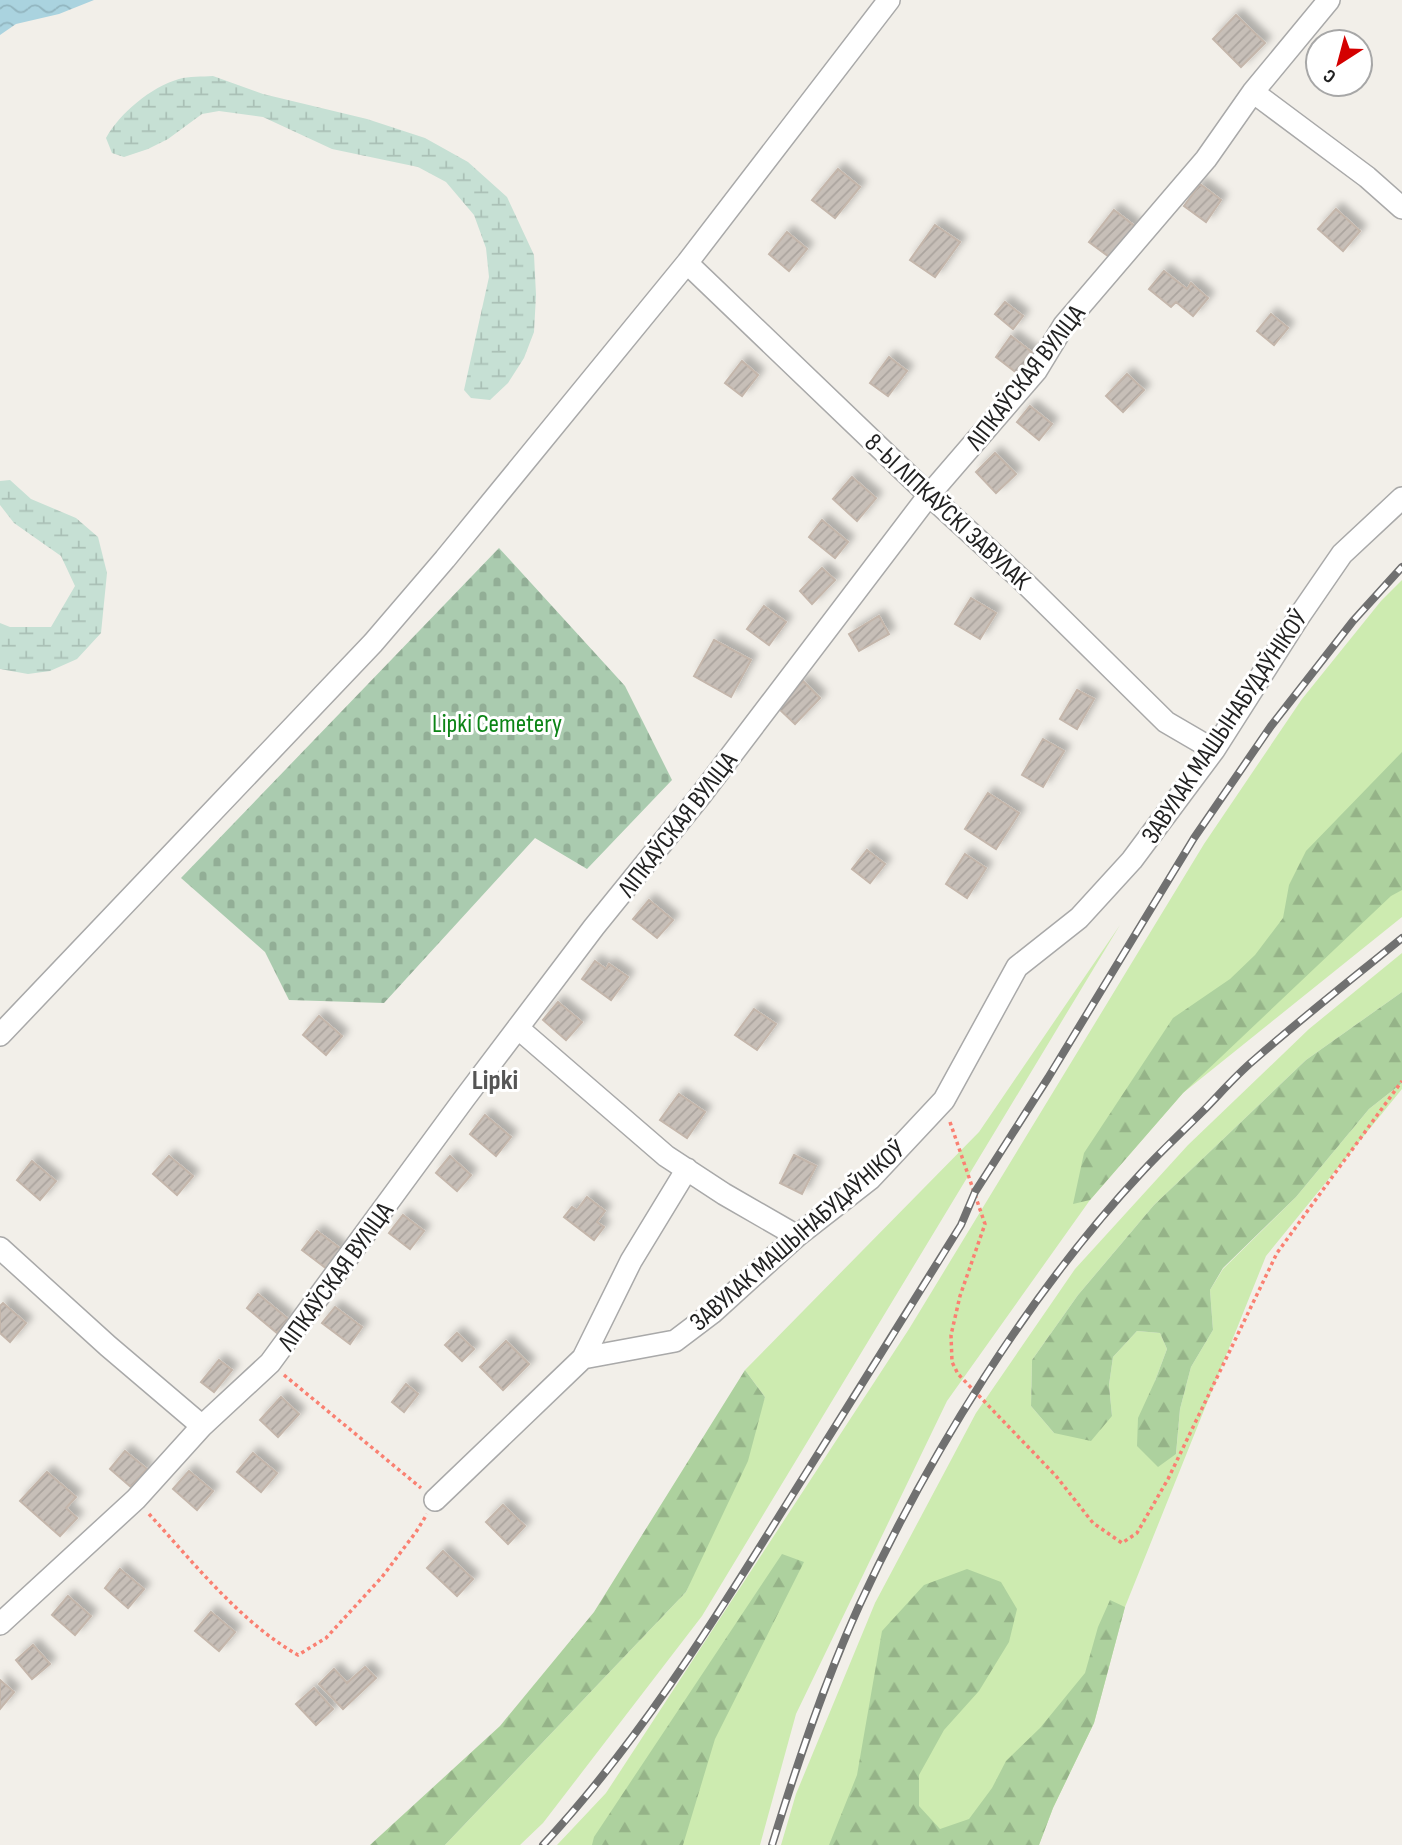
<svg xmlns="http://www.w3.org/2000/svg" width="1402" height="1845" font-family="'Sofia Sans Condensed',sans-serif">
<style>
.grass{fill:#cdebb0}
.forest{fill:url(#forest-firs)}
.wetland{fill:url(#wetland-marsh)}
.cemetery{fill:url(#cemetery-stones)}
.water{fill:url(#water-waves)}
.building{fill:url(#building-hatch);stroke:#c4b6ab;stroke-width:2;filter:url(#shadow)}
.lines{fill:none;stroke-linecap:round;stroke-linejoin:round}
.minor-casing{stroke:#a9a9a9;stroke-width:24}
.path{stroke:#fa8072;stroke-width:3.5;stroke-dasharray:3.5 3.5;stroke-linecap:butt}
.minor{stroke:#fff;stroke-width:21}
.rail-casing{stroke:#707070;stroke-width:8}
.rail{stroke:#fff;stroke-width:5;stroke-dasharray:16;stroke-linecap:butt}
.labels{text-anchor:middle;stroke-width:6;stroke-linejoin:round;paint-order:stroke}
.street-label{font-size:26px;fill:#222;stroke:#fff}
.park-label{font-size:26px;fill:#0c8416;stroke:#fff}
.neighbourhood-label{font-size:28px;font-weight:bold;fill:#555;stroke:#fff}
</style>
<defs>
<pattern id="forest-firs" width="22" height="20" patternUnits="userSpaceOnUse" patternTransform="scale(1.75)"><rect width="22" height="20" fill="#add19e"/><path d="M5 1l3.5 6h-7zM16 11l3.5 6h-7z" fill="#95b388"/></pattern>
<pattern id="wetland-marsh" width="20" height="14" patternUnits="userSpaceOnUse" patternTransform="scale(1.75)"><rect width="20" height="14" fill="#c6e0d4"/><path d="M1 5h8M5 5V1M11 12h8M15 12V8" fill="none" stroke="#aac0b6"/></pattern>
<pattern id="cemetery-stones" width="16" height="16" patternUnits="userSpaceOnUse" patternTransform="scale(1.75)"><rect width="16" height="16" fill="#aacbaf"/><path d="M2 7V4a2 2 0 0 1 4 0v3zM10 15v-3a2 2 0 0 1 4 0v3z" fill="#92ae96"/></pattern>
<pattern id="water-waves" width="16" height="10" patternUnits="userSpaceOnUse" patternTransform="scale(1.75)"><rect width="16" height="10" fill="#aad3df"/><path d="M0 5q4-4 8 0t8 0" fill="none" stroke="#92b5bf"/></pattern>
<pattern id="building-hatch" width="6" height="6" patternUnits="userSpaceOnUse" patternTransform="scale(1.75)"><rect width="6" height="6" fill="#c7bfb8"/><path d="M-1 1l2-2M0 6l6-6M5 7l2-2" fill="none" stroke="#aba49e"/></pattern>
<filter id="shadow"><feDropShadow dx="6" dy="-6" stdDeviation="3.5" flood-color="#0004"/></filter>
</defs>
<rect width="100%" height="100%" fill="#f2efe9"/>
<path class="grass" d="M 1402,580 L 1402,917 L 1183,1093 L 1090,1200 L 947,1401 L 796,1714 L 760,1845 L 557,1845 L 606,1793 L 909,1329 L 1204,844 L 1302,699 L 1381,601 Z
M 1120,925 L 702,1616 L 543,1823 L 520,1845 L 445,1845 L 686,1592 L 765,1397 L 745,1370 L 979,1132 Z
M 1402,953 L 1402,992 L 1306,1060 L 1154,1205 L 1078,1295 L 1032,1360 L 1031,1406 L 1054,1433 L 1112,1416 L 1109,1385 L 1113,1357 L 1137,1331 L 1160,1333 L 1167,1349 L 1155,1381 L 1176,1455 L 1180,1409 L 1191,1367 L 1213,1330 L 1210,1290 L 1223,1269 L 1296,1197 L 1369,1109 L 1402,1083 L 1402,1089 L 1266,1256 L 1125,1607 L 1094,1723 L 1053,1808 L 1039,1845 L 781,1845 L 796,1794 L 875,1603 L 976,1413 L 1075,1269 L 1188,1145 L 1309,1029 Z"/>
<path class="forest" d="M 1402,752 L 1402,890 L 1391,896 L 1183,1093 L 1090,1200 L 1073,1204 L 1084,1153 L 1173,1018 L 1230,979 L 1255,955 L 1283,918 L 1289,885 L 1306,851 Z
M 1402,992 L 1402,1083 L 1369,1109 L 1296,1197 L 1223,1268 L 1210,1290 L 1213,1330 L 1191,1367 L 1180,1409 L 1176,1454 L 1158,1467 L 1137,1446 L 1138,1418 L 1155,1381 L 1167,1349 L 1160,1333 L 1137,1331 L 1113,1357 L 1109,1385 L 1112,1416 L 1091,1441 L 1054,1433 L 1031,1406 L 1032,1360 L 1078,1295 L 1154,1205 L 1306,1060 Z
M 745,1370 L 765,1397 L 748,1461 L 686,1592 L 445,1845 L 370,1845 L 500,1726 L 594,1612 Z
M 782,1554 L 804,1562 L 715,1739 L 683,1845 L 592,1845 L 594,1837 Z
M 967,1569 L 1001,1582 L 1017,1609 L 1009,1642 L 979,1691 L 944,1730 L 919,1775 L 919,1806 L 940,1829 L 969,1819 L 992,1788 L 1006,1761 L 1040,1728 L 1085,1673 L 1098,1627 L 1110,1600 L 1125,1607 L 1094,1723 L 1053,1808 L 1039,1845 L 829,1845 L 857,1775 L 882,1631 L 924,1585 Z"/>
<path class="wetland" d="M 213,76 L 263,94 L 367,119 L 425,138 L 468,162 L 507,197 L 534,255 L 536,295 L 534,332 L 524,358 L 508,383 L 490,400 L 471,398 L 464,390 L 489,277 L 486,248 L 474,215 L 446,182 L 418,167 L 332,149 L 263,117 L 219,111 L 202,114 L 168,139 L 148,149 L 124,157 L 112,153 L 106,138 C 120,113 151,87 179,79 C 189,76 202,77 213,76 Z
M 10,480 L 31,499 L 76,518 L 98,537 L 107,573 L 101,633 L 77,659 L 50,671 L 28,674 L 0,669 L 0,623 L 10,627 L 51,627 L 75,586 L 61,556 L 14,523 L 0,505 L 0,481 Z"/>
<path class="cemetery" d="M 499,548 L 625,686 L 672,780 L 587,869 L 535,838 L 384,1003 L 289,1000 L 265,952 L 181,878 Z"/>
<path class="water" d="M 0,0 L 94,0 L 59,14 L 16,24 L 0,35 Z"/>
<path class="building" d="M 1236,15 L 1265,43 L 1241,67 L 1213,39 Z
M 838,169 L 860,187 L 835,218 L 812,200 Z
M 1200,184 L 1221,200 L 1206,222 L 1184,206 Z
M 1336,209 L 1360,231 L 1343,251 L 1318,229 Z
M 1114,210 L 1136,227 L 1112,259 L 1089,242 Z
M 935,225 L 960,242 L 935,277 L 910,260 Z
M 787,232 L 807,249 L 789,271 L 769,254 Z
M 1164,271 L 1187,289 L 1191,283 L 1208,298 L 1193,316 L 1176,302 L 1171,307 L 1149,289 Z
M 1005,302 L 1023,316 L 1013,329 L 995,314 Z
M 1271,314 L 1288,328 L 1274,345 L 1257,331 Z
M 1011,336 L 1038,357 L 1022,377 L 996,357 Z
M 889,357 L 907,371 L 888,396 L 870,383 Z
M 742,361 L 758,375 L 742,396 L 725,383 Z
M 1127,374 L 1144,390 L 1123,412 L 1106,396 Z
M 1030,406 L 1052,424 L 1039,440 L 1017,422 Z
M 995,453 L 1016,474 L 996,493 L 976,472 Z
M 852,477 L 876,498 L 857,521 L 833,499 Z
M 822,520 L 848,542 L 835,558 L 809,537 Z
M 822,568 L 835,580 L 812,604 L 800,591 Z
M 971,598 L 996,613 L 980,639 L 955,624 Z
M 764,606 L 786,622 L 769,645 L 747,629 Z
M 879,616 L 889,634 L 859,651 L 849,634 Z
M 714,640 L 751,660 L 731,697 L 694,676 Z
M 803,681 L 820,698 L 795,724 L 778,708 Z
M 1077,690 L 1094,699 L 1077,729 L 1060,719 Z
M 1043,739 L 1064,751 L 1043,787 L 1022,775 Z
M 988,793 L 1019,813 L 996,849 L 965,829 Z
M 867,850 L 885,864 L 870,883 L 852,869 Z
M 965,854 L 986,868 L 967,898 L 946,884 Z
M 649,900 L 673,920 L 657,938 L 633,919 Z
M 595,961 L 606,969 L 609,964 L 628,977 L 611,1000 L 582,979 Z
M 558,1002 L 582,1022 L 566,1040 L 543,1020 Z
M 754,1009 L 776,1024 L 757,1050 L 735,1035 Z
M 319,1016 L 342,1036 L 326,1055 L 303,1035 Z
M 679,1094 L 705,1112 L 687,1138 L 660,1120 Z
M 485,1115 L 511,1137 L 496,1156 L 470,1134 Z
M 794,1155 L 816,1166 L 802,1194 L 780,1183 Z
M 169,1156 L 193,1176 L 177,1195 L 153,1174 Z
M 450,1156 L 471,1175 L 457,1191 L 436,1173 Z
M 32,1161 L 56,1181 L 40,1200 L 17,1180 Z
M 587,1197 L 605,1211 L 597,1222 L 604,1227 L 594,1240 L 564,1217 L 572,1207 L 577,1210 Z
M 403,1215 L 424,1231 L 410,1249 L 389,1233 Z
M 317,1231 L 341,1249 L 327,1269 L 302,1250 Z
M 258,1294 L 288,1319 L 277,1333 L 247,1308 Z
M 3,1303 L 26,1323 L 10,1342 L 0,1333 L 0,1306 Z
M 335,1307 L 362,1327 L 350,1344 L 322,1323 Z
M 457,1333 L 474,1349 L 462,1361 L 445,1345 Z
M 506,1341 L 529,1364 L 503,1390 L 480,1367 Z
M 219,1360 L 232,1370 L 214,1392 L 201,1382 Z
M 406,1384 L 418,1394 L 404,1412 L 392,1402 Z
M 281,1397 L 299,1414 L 278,1437 L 260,1420 Z
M 125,1451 L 147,1469 L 131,1487 L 110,1469 Z
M 253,1453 L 277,1473 L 261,1492 L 237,1472 Z
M 189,1471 L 213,1491 L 197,1510 L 173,1489 Z
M 47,1472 L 76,1497 L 66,1508 L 77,1518 L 60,1536 L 20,1501 Z
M 503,1505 L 525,1526 L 508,1544 L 486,1522 Z
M 443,1551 L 473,1579 L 457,1596 L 427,1568 Z
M 120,1569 L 144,1589 L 128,1608 L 105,1588 Z
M 68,1596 L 91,1616 L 75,1635 L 52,1615 Z
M 211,1612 L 235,1632 L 219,1651 L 195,1631 Z
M 33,1645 L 50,1664 L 32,1679 L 16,1660 Z
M 365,1667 L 376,1678 L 343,1709 L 319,1684 L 334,1669 L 347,1683 Z
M 0,1680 L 14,1692 L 0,1709 Z
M 314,1688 L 333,1709 L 316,1725 L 296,1704 Z"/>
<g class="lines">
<defs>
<path id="minor" d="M 1253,92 L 1367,177 L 1402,208
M 687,263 L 929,495 L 1024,582 L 1166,722 L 1214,750
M 519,1029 L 666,1156 L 724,1194 L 797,1236
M 0,1035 L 373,643 L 445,559 L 687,263 L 889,0
M 0,1248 L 108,1346 L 202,1426
M 583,1358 L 631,1261 L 687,1169
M 435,1500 L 583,1358 L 675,1341 L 712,1313 L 797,1236 L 870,1179 L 944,1100 L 1017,967 L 1079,918 L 1132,860 L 1214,750 L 1298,618 L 1342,554 L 1402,498
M 0,1624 L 136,1499 L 202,1426 L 270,1363 L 464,1099 L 594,927 L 701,795 L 929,495 L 1036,371 L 1064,325 L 1206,159 L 1253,92 L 1329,0"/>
</defs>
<use href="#minor" class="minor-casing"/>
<path class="path" d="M 950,1122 L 985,1224 L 960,1296 L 951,1335 L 952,1362 L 958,1374 L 1056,1476 L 1093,1523 L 1122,1543 L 1137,1533 L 1168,1479 L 1277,1253 L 1402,1081
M 284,1375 L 421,1488
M 149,1514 C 193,1562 241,1623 298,1655 L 326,1638 L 382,1577 L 416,1532 L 427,1514"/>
<use href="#minor" class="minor"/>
<defs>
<path id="rail" d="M 543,1845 C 636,1745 709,1629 781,1513 C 841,1417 902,1321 961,1225 L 975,1192 L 1048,1078 L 1194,838 L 1271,726 L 1353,621 L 1402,567
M 772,1845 C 797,1764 824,1683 859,1606 C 928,1456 1029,1293 1142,1172 C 1161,1151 1182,1132 1202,1112 C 1219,1095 1235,1076 1254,1060 C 1302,1018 1353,978 1402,938"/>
</defs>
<use href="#rail" class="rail-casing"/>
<use href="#rail" class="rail"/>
</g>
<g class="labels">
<g class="street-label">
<text transform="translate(1025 377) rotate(-52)" y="9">ЛІПКАЎСКАЯ ВУЛІЦА</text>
<text transform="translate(948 511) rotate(43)" y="9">8-Ы ЛІПКАЎСКІ ЗАВУЛАК</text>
<text transform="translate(1224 726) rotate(-56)" y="9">ЗАВУЛАК МАШЫНАБУДАЎНІКОЎ</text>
<text transform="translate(677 824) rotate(-52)" y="9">ЛІПКАЎСКАЯ ВУЛІЦА</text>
<text transform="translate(797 1235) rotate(-41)" y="9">ЗАВУЛАК МАШЫНАБУДАЎНІКОЎ</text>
<text transform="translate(335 1276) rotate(-54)" y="9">ЛІПКАЎСКАЯ ВУЛІЦА</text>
</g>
<g class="park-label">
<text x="497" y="732">Lipki Cemetery</text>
</g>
<g class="neighbourhood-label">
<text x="495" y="1089">Lipki</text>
</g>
</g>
<g transform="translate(1339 63) rotate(216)"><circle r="33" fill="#ffffff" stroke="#a7a7a7" stroke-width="2"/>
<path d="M0-5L12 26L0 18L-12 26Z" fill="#d40000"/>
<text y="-10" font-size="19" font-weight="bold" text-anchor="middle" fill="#222222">С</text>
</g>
</svg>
